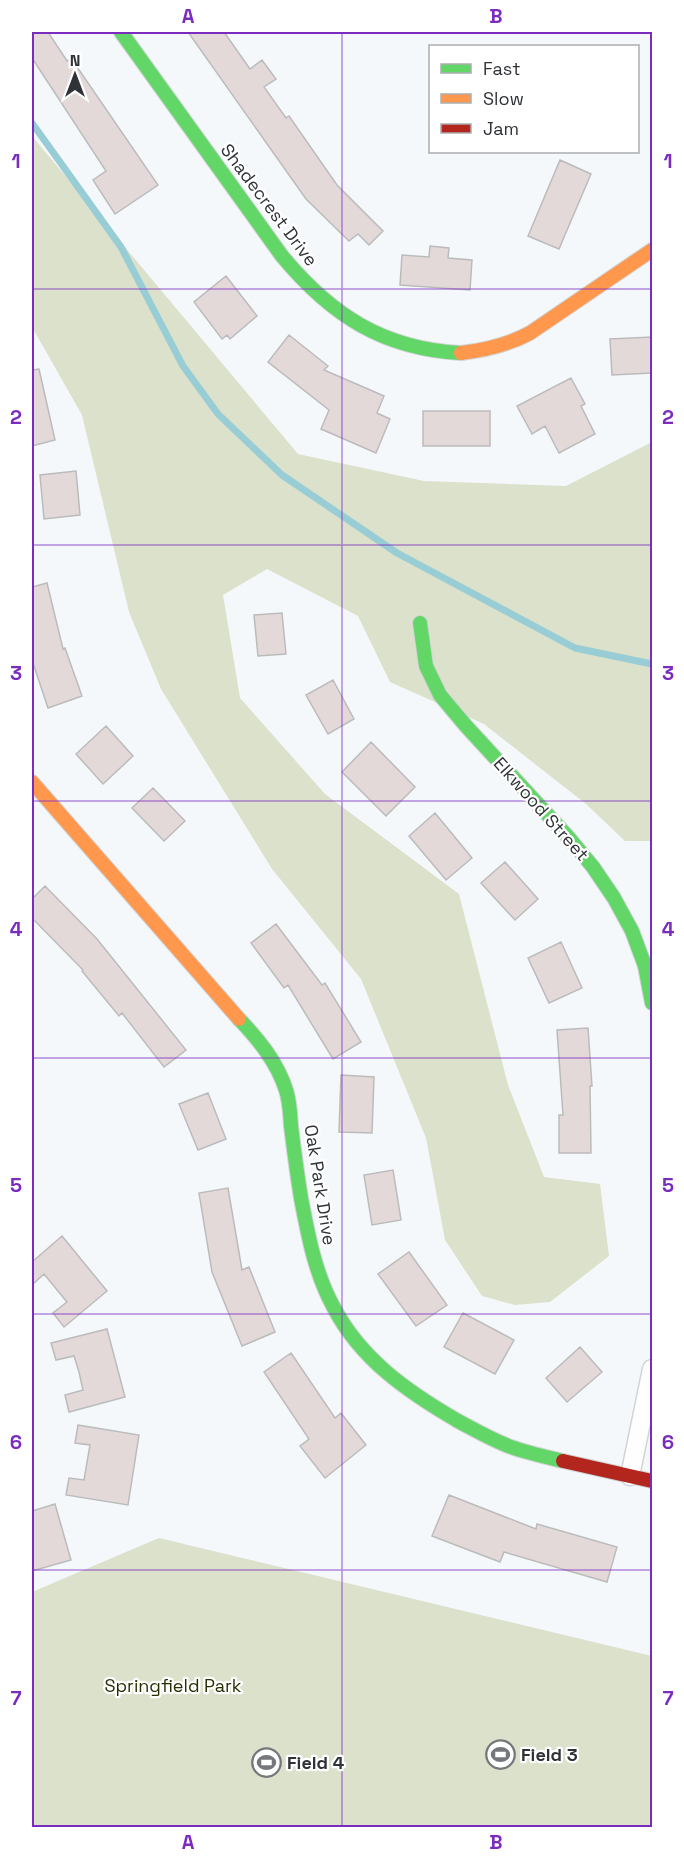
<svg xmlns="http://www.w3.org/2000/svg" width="684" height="1859" font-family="'Space Grotesk',sans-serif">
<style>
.green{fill:#dbe1ca}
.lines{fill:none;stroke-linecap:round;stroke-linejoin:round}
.stream{stroke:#99cdd6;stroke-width:7}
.building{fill:#e4d9d9;stroke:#bcbbbc;stroke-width:1.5}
.street-casing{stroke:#d1d4d7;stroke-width:21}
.fast-casing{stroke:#d1d4d7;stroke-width:16}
.slow-casing{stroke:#d1d4d7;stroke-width:16}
.jam-casing{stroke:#d1d4d7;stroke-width:16}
.street{stroke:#fefefe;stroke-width:18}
.fast{stroke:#63d668;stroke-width:14}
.slow{stroke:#ff974d;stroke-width:14}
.jam{stroke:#b3261e;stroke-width:14}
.grid{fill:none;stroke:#7b2cbf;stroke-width:1.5;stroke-opacity:0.55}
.labels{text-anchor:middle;stroke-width:4.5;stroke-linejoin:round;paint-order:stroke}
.street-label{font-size:18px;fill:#2f3236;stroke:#fff}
.park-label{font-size:18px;fill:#282e02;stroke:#fff}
.poi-label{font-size:18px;font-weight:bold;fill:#2f3236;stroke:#fff;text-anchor:start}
.neatline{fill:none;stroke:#7b2cbf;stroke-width:2}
.grid-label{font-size:20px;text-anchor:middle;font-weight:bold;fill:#7b2cbf}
</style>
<rect width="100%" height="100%" fill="#f5f8fb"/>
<path class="green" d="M 32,136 L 298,454 L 424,481 L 566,486 L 652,442 L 652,841 L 625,841 L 586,804 L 484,724 L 390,682 L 358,616 L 267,569 L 223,595 L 240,698 L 325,794 L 459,894 L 508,1085 L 544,1177 L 600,1184 L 609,1256 L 550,1302 L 515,1305 L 482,1296 L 445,1240 L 426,1138 L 361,979 L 272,869 L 161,689 L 129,612 L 82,415 L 32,327 Z
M 159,1538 L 652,1656 L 652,1827 L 32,1827 L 32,1592 Z"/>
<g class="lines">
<path class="stream" d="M 32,123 L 121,247 L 183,366 L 218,414 L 282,475 L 397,553 L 575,648 L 652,664"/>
</g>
<path class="building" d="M 32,32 L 48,32 L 67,61 L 71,58 L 158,185 L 115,214 L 93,180 L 106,171 L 32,58 Z
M 188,32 L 224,32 L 250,69 L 262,60 L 276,79 L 264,87 L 286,118 L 289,116 L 337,185 L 383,231 L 369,245 L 358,234 L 349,241 L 306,199 Z
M 560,160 L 591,174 L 559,249 L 528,236 Z
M 430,246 L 449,248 L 448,258 L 472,260 L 470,290 L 400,285 L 402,255 L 429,257 Z
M 226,276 L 257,316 L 230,339 L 227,335 L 222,339 L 194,302 Z
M 289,335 L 328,366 L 324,370 L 384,396 L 377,413 L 390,419 L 376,453 L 321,429 L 329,410 L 268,362 Z
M 652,337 L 652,373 L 612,375 L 610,339 Z
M 39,369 L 55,440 L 32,446 L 32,370 Z
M 571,378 L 585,404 L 581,406 L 595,434 L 559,453 L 545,426 L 532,434 L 517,406 Z
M 423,411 L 490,411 L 490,446 L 423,446 Z
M 76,471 L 80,515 L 44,519 L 40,475 Z
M 47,583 L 63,649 L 65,648 L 82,696 L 48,708 L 32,660 L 32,587 Z
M 282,613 L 286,654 L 258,656 L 254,615 Z
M 333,680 L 354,719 L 328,734 L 306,695 Z
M 106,726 L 133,756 L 103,784 L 76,754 Z
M 371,742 L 415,787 L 386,816 L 342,772 Z
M 153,788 L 185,821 L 164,841 L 132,808 Z
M 435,813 L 472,858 L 446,880 L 409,836 Z
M 505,862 L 538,899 L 515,920 L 481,883 Z
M 45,886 L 97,939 L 186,1050 L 164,1067 L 122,1013 L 119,1016 L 82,971 L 83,970 L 32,918 L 32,899 Z
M 276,924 L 322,985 L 325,983 L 361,1042 L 333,1059 L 288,985 L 284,988 L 251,943 Z
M 561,942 L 582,988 L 549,1003 L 528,958 Z
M 588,1028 L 592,1086 L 590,1086 L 591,1153 L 559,1153 L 559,1115 L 563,1115 L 557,1030 Z
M 341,1075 L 374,1077 L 372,1133 L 339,1132 Z
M 208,1093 L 226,1139 L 198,1150 L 179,1104 Z
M 393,1170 L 401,1220 L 372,1225 L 364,1175 Z
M 228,1188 L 242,1270 L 249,1267 L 275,1332 L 242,1346 L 212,1272 L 199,1193 Z
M 62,1236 L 107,1291 L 64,1327 L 53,1313 L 67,1302 L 44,1274 L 32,1285 L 32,1262 Z
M 409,1252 L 447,1305 L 416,1326 L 378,1274 Z
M 463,1313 L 514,1340 L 495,1374 L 444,1347 Z
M 107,1329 L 125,1397 L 69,1412 L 65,1395 L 83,1390 L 79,1372 L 74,1356 L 56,1360 L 51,1343 Z
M 580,1347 L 602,1372 L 567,1402 L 546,1378 Z
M 291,1353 L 335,1418 L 341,1413 L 366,1445 L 325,1478 L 300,1446 L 309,1439 L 264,1372 Z
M 78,1425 L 139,1435 L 128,1505 L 66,1495 L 69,1478 L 84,1480 L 90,1445 L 75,1443 Z
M 449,1495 L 536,1529 L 537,1524 L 617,1547 L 607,1582 L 504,1552 L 500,1562 L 432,1536 Z
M 55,1504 L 71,1560 L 32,1571 L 32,1511 Z"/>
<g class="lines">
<defs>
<path id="street" d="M 630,1476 L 652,1369"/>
<path id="fast" d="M 121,32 L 282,256 C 331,315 383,349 461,353
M 420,623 L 426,666 L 440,695 L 466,726 L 569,838 L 593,867 L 614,898 L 632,931 L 645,966 L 652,1003
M 239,1019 C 259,1040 277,1062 286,1090 C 290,1102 290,1114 291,1126 C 294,1150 297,1174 301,1198 C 308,1235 315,1273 333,1306 C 360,1359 408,1392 458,1421 C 475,1430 492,1440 511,1447 C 528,1453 546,1457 563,1461"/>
<path id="slow" d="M 461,353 C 486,350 508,345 530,333 L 652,250
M 32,782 L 239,1019"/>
<path id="jam" d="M 563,1461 L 652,1481"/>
</defs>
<use href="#street" class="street-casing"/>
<use href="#fast" class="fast-casing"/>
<use href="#slow" class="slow-casing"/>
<use href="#jam" class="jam-casing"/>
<use href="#street" class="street"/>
<use href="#fast" class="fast"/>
<use href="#slow" class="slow"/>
<use href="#jam" class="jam"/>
</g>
<path class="grid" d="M 342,32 L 342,1828M 32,289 L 652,289M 32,545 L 652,545M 32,801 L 652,801M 32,1058 L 652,1058M 32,1314 L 652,1314M 32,1570 L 652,1570"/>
<defs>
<symbol id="stadium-ring" viewBox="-11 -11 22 22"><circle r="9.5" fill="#fff" stroke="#74777b" stroke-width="1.5"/><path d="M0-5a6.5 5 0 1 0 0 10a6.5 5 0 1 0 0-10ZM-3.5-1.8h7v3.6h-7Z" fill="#74777b"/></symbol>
</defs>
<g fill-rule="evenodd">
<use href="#stadium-ring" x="484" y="1738" width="33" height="33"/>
<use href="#stadium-ring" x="250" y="1746" width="33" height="33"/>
</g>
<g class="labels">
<g class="street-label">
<text transform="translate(269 205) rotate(53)" y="6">Shadecrest Drive</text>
<text transform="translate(541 809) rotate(48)" y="6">Elkwood Street</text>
<text transform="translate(320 1185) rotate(81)" y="6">Oak Park Drive</text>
</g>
<g class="park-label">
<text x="173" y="1692">Springfield Park</text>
</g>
<g class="poi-label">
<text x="521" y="1761">Field 3</text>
<text x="287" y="1769">Field 4</text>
</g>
</g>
<rect width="684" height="1859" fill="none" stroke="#ffffff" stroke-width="66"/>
<rect x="429" y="45" width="210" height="108" fill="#ffffff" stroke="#acadaf" stroke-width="1.5"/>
<rect x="441" y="64" width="30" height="9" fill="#63d668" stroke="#acadaf" stroke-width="1.5"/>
<text x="483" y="75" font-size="18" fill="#2f3236">Fast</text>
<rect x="441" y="94" width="30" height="9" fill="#ff974d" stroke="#acadaf" stroke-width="1.5"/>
<text x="483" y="105" font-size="18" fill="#2f3236">Slow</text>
<rect x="441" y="124" width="30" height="9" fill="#b3261e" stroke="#acadaf" stroke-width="1.5"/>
<text x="483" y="135" font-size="18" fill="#2f3236">Jam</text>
<g transform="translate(75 75)" stroke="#ffffff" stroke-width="4.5" paint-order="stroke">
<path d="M0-4.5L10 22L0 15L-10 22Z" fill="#2f3236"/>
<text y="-9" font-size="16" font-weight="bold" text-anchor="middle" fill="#2f3236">N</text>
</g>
<rect x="33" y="33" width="618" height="1793" class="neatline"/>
<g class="grid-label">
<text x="188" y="23">A</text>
<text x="496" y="23">B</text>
<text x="16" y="168">1</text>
<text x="668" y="168">1</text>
<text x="16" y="424">2</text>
<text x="668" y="424">2</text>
<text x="16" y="680">3</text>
<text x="668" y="680">3</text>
<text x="16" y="936">4</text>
<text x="668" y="936">4</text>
<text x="16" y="1192">5</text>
<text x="668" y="1192">5</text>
<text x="16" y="1449">6</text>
<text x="668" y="1449">6</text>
<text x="16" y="1705">7</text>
<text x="668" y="1705">7</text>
<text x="188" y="1849">A</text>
<text x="496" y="1849">B</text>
</g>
</svg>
